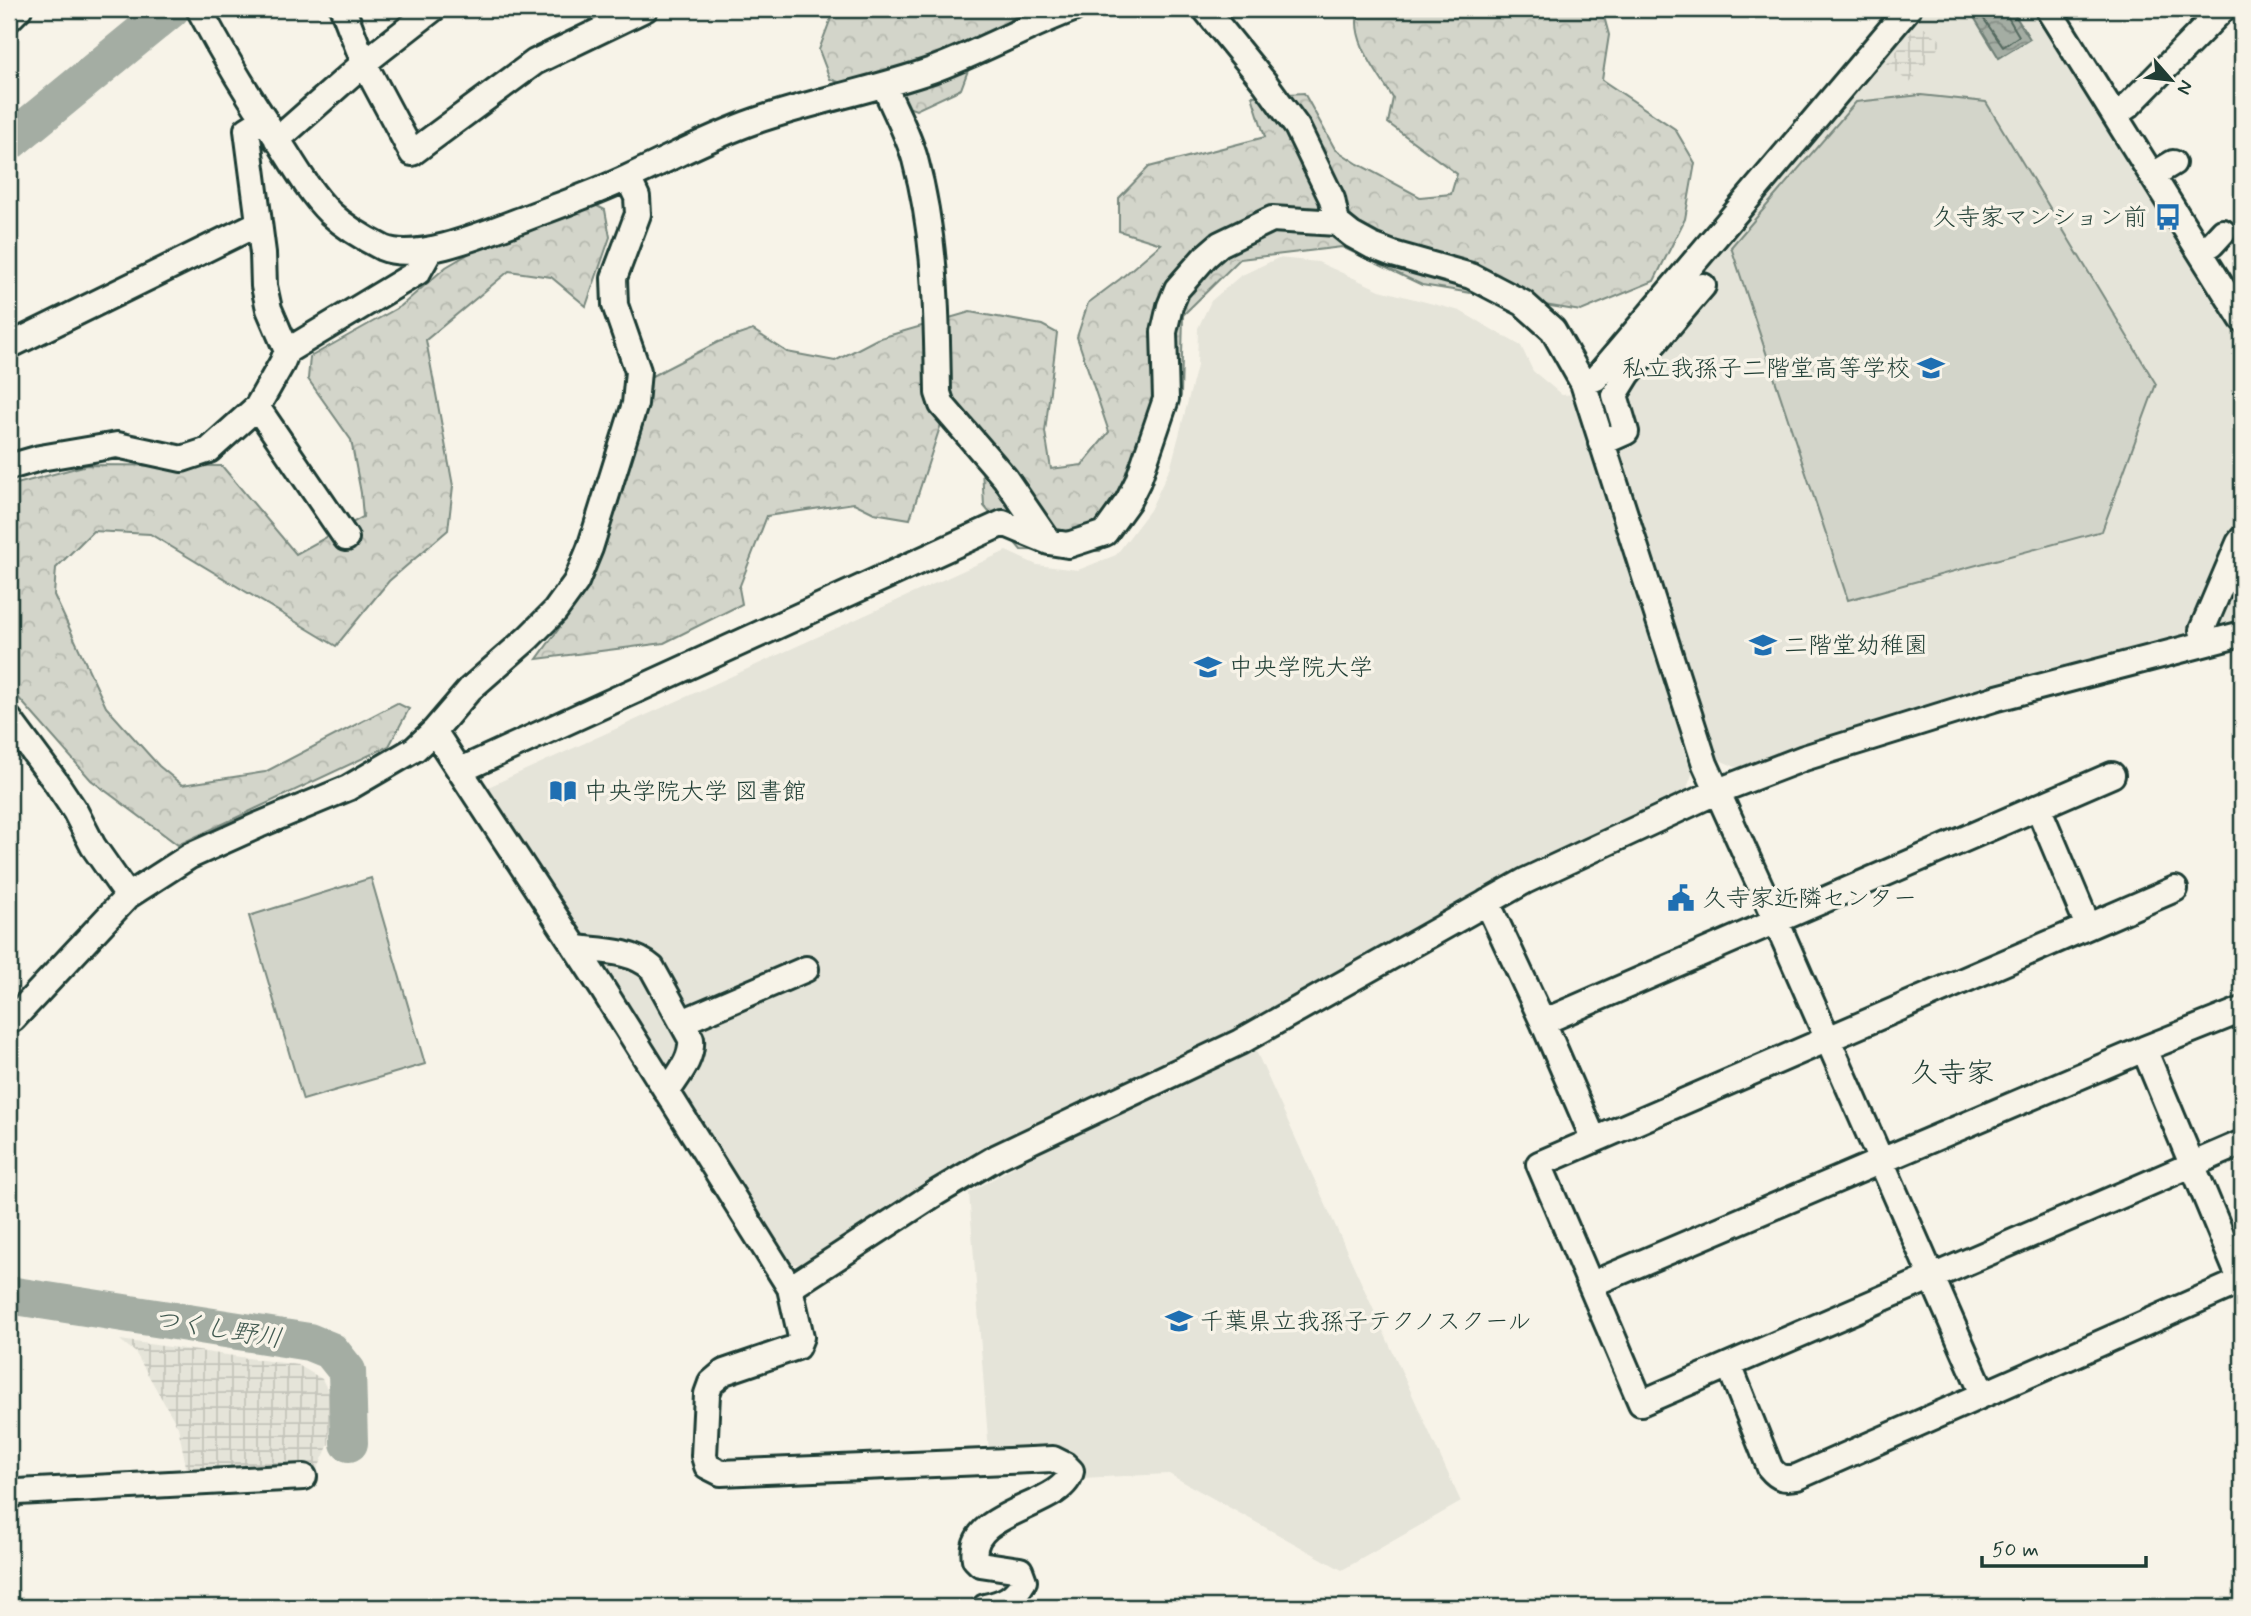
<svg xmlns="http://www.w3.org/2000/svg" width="2251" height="1616" font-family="Mynerve,'Klee One',sans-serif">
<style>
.built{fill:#e5e4d9}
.industrial{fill:url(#industrial-grid)}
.forest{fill:url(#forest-crowns);stroke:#79897f;stroke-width:2}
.pitch{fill:#d3d5ca;stroke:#79897f;stroke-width:2}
.water{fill:url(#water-waves);stroke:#6f8077;stroke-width:2}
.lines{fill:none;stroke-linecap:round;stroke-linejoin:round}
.shore{stroke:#546a60;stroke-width:2}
.river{stroke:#a4ada3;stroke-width:38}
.minor-casing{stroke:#1f3d34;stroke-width:30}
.minor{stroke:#f7f3e8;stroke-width:24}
.labels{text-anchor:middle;stroke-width:7;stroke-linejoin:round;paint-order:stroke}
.poi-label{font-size:24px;fill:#1f3d34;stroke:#f7f3e8;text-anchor:start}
.water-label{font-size:26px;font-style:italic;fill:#405950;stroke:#f7f3e8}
.quarter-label{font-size:28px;fill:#1f3d34;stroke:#f7f3e8}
</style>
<defs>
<pattern id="industrial-grid" width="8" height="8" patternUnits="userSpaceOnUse" patternTransform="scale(1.75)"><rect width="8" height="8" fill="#e5e4d9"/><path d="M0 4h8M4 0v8" fill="none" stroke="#c4c4bb"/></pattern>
<pattern id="forest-crowns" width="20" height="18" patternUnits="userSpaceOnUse" patternTransform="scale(1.75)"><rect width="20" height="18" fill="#d3d5ca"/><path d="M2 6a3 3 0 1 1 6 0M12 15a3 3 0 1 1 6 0" fill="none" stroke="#b5b8ae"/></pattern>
<pattern id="water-waves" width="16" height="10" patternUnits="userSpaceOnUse" patternTransform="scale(1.75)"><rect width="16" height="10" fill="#a4ada3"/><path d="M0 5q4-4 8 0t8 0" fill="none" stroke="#858e86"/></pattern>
</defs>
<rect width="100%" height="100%" fill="#f7f3e8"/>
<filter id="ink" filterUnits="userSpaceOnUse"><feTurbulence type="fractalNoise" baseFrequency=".0143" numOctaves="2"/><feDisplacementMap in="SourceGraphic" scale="14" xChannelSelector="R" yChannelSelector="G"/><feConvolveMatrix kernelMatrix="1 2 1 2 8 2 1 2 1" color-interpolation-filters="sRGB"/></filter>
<g filter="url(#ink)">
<path class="built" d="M 1926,9 L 2039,9 L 2242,340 L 2242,619 L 1873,722 L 1738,768 L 1715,758 L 1596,396 Z
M 1278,258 L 1318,262 L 1380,290 L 1460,311 L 1521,346 L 1533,371 L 1562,395 L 1576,394 L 1696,764 L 1684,796 L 1586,838 L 1237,1031 L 1072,1108 L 989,1151 L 803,1265 L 784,1262 L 486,788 L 1006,551 L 1037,565 L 1078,570 L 1116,555 L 1150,510 L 1171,466 L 1197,366 L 1198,328 L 1211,301 L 1240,276 Z
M 1256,1051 L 1461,1502 L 1342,1570 L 1169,1474 L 1081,1478 L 989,1452 L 969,1193 L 1015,1166 L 1184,1083 Z"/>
<path class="industrial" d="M 1919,23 L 1943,42 L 1910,83 L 1886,64 Z
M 120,1340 L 298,1365 L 322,1379 L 330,1395 L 329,1444 L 308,1491 L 256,1494 L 255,1486 L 191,1490 L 178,1427 L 135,1352 Z"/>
<path class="forest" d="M 850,9 L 1019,9 L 1019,14 L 979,41 L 961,89 L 916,110 L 830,79 L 819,50 L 831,18 Z
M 1359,9 L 1602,9 L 1609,35 L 1602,80 L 1675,129 L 1695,163 L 1685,219 L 1654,281 L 1581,311 L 1422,285 L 1342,247 L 1240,259 L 1183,315 L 1181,396 L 1140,506 L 1100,551 L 1021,550 L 984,506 L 980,430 L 941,424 L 910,519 L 874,513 L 854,503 L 767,516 L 739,588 L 742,604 L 664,643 L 537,659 L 560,627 L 617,509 L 650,377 L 718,342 L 753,330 L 787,352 L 835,361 L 877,339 L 970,312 L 1042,325 L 1057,333 L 1045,432 L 1051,469 L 1082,465 L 1109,432 L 1077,337 L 1088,303 L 1120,279 L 1161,244 L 1119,231 L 1119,198 L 1149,167 L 1265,137 L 1252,96 L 1304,93 L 1335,149 L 1358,164 L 1420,197 L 1451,194 L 1457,174 L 1388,123 L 1393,98 C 1378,73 1349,39 1359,9 Z
M 591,203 L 605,210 L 610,237 L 586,306 L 551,277 L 509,271 L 426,340 L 453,486 L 448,530 L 389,581 L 336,646 L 150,534 L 93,531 L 56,568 L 54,595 L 106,707 L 159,766 L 182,785 L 265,772 L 397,703 L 409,709 L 389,746 L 178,845 L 91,780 L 9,687 L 9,486 L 87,465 L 222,466 L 296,554 L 363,517 L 361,493 L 351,440 L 308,379 L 310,357 L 401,306 L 446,267 L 482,246 Z"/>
<path class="pitch" d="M 1921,95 L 1986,102 L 2156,384 L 2102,531 L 1848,600 L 1731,247 L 1856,102 Z
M 371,878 L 425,1064 L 303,1100 L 249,916 Z"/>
<path class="water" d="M 1969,9 L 2011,9 L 2030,39 L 1999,58 Z"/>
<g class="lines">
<path class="shore" d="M 1977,9 L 2003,47 L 2019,36 L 2006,14 L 2005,9"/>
<path class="river" d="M 9,142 L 171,9
M 9,1295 L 309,1342 L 331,1351 L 347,1371 L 349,1443"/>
<defs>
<path id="minor" d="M 199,9 C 223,54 249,98 278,140 C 294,165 309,192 330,213 C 345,227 365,239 383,248 C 418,263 491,231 526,218 C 560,205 595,193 629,177 C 671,158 711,136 755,121 C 813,101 874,90 932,70 C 981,52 1025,27 1073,9
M 343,9 L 364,63 L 412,153 L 535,62 L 645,9
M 1205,9 L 1265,83 L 1297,127 L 1332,199 L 1337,223 L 1352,235 L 1372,246 L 1393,254 L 1471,276 L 1523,303 L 1553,330 L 1583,383 L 1596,378 L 1908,9
M 2048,9 L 2242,319
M 9,19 L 19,9
M 884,85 C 894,109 908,134 915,159 C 936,236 937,315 938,393 L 942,405 L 1005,478 L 1049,542
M 2115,115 L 2128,106 L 2223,9
M 263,120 L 247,130 L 263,253 L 264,286 L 269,309 L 287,351
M 277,140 L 364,63 L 433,9
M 2153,175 L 2173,163
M 628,178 L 637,197 L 638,214 L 614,278 L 615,305 L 638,371 L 635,404 L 590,548 L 576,582 L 555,611 L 528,638 L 470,689 L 434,731 L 602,988 L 790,1288 L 936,1193 L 997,1157 L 1240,1042 L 1525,881 L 1718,791 L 1804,758 L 1997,698 L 2242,634
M 2200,251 L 2212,244 L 2223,232
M 9,346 L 259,223
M 1583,383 L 1705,764 L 1776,921 L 1983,1394
M 257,407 L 346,538
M 1601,443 L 1626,432 L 1615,395 L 1628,374 L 1703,286
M 9,467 L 40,458 L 117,445 L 182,459 L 209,450 L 257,407 L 282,363 L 287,351 L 418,272 L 431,249
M 2206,643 L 2202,630 L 2239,543 L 2242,539
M 9,719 L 55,781 L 75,811 L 93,846 L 128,896 L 190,856 L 259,825 L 348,788 L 415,749 L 434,731
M 461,770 L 1003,523 L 1049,542 L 1068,545 L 1105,533 L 1128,501 L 1138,481 L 1166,399 L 1164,332 L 1170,306 L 1177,289 L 1205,257 L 1220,244 L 1272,219 L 1337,223
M 2038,807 L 2088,926
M 2175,889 L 1539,1164 L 1641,1403 L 2242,1143
M 1487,902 L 1543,1022 L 1594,1140
M 576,948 C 602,951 632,950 652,968 L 691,1039 C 693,1059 678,1075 667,1092
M 9,1011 L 13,1019 L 128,896
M 682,1022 L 806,969
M 1543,1022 L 2112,775
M 2144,1049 L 2242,1284
M 1592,1284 L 2144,1049 L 2242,1010
M 790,1288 L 801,1337 L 797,1347 L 724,1372 L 711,1383 L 707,1394 L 704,1456 L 707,1466 L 721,1473 L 1053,1459 L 1065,1465 L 1071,1471 C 1064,1508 966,1510 975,1559 L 980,1564 L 1020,1570 L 1024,1581 C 1014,1598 1004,1603 985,1607
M 1729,1365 L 1770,1468 C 1779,1479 1784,1479 1797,1477 L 2241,1281
M 9,1497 L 18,1492 L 304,1477"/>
</defs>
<use href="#minor" class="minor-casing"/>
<use href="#minor" class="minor"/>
</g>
</g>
<defs>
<symbol id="bus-bare" viewBox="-9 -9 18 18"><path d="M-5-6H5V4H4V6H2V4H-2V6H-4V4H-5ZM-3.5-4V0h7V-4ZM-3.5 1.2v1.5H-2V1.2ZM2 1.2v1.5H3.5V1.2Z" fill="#1f6fb2" stroke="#f7f3e8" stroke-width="2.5" paint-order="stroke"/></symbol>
<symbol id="school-bare" viewBox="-9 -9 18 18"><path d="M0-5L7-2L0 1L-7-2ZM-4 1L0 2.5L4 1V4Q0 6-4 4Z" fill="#1f6fb2" stroke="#f7f3e8" stroke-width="2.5" paint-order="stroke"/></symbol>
<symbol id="university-bare" viewBox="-9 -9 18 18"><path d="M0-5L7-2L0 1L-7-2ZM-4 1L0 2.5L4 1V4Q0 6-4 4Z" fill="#1f6fb2" stroke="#f7f3e8" stroke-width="2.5" paint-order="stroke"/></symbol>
<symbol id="library-bare" viewBox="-9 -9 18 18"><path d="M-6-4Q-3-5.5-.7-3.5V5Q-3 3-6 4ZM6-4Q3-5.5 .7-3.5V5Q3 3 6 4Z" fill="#1f6fb2" stroke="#f7f3e8" stroke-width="2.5" paint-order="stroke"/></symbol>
<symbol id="civic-bare" viewBox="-9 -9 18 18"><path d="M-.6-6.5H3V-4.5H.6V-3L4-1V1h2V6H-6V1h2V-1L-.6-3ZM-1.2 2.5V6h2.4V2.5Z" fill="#1f6fb2" stroke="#f7f3e8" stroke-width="2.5" paint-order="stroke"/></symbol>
</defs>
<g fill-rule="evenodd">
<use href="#bus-bare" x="2149" y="198" width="38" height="38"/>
<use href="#school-bare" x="1912" y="349" width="38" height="38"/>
<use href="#school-bare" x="1744" y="626" width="38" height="38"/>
<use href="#university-bare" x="1189" y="648" width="38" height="38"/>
<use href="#library-bare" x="544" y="772" width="38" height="38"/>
<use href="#civic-bare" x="1662" y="879" width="38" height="38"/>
<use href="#university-bare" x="1160" y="1302" width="38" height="38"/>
</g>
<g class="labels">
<g class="poi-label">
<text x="2147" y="225" text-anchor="end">久寺家マンション前</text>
<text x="1910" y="376" text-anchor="end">私立我孫子二階堂高等学校</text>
<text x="1784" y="653">二階堂幼稚園</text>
<text x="1229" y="675">中央学院大学</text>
<text x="584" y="799">中央学院大学 図書館</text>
<text x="1702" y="906">久寺家近隣センター</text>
<text x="1200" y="1329">千葉県立我孫子テクノスクール</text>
</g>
<g class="water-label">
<text transform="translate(218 1328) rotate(9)" y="9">つくし野川</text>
</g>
<g class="quarter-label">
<text x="1952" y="1082">久寺家</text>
</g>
</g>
<rect width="2251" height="1616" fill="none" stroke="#f7f3e8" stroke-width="35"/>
<rect x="18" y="18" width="2216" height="1581" fill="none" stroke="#1f3d34" stroke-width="2.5" filter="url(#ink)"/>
<g transform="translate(2171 80) rotate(118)" stroke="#f7f3e8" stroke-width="5" paint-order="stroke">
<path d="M0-5L12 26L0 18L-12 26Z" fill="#1f3d34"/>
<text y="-10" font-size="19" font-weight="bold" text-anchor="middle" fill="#1f3d34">N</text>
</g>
<path d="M1982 1556v10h164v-10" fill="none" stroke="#1f3d34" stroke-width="3.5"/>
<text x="1992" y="1556" font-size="21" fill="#1f3d34" stroke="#f7f3e8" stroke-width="5" paint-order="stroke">50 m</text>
</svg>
